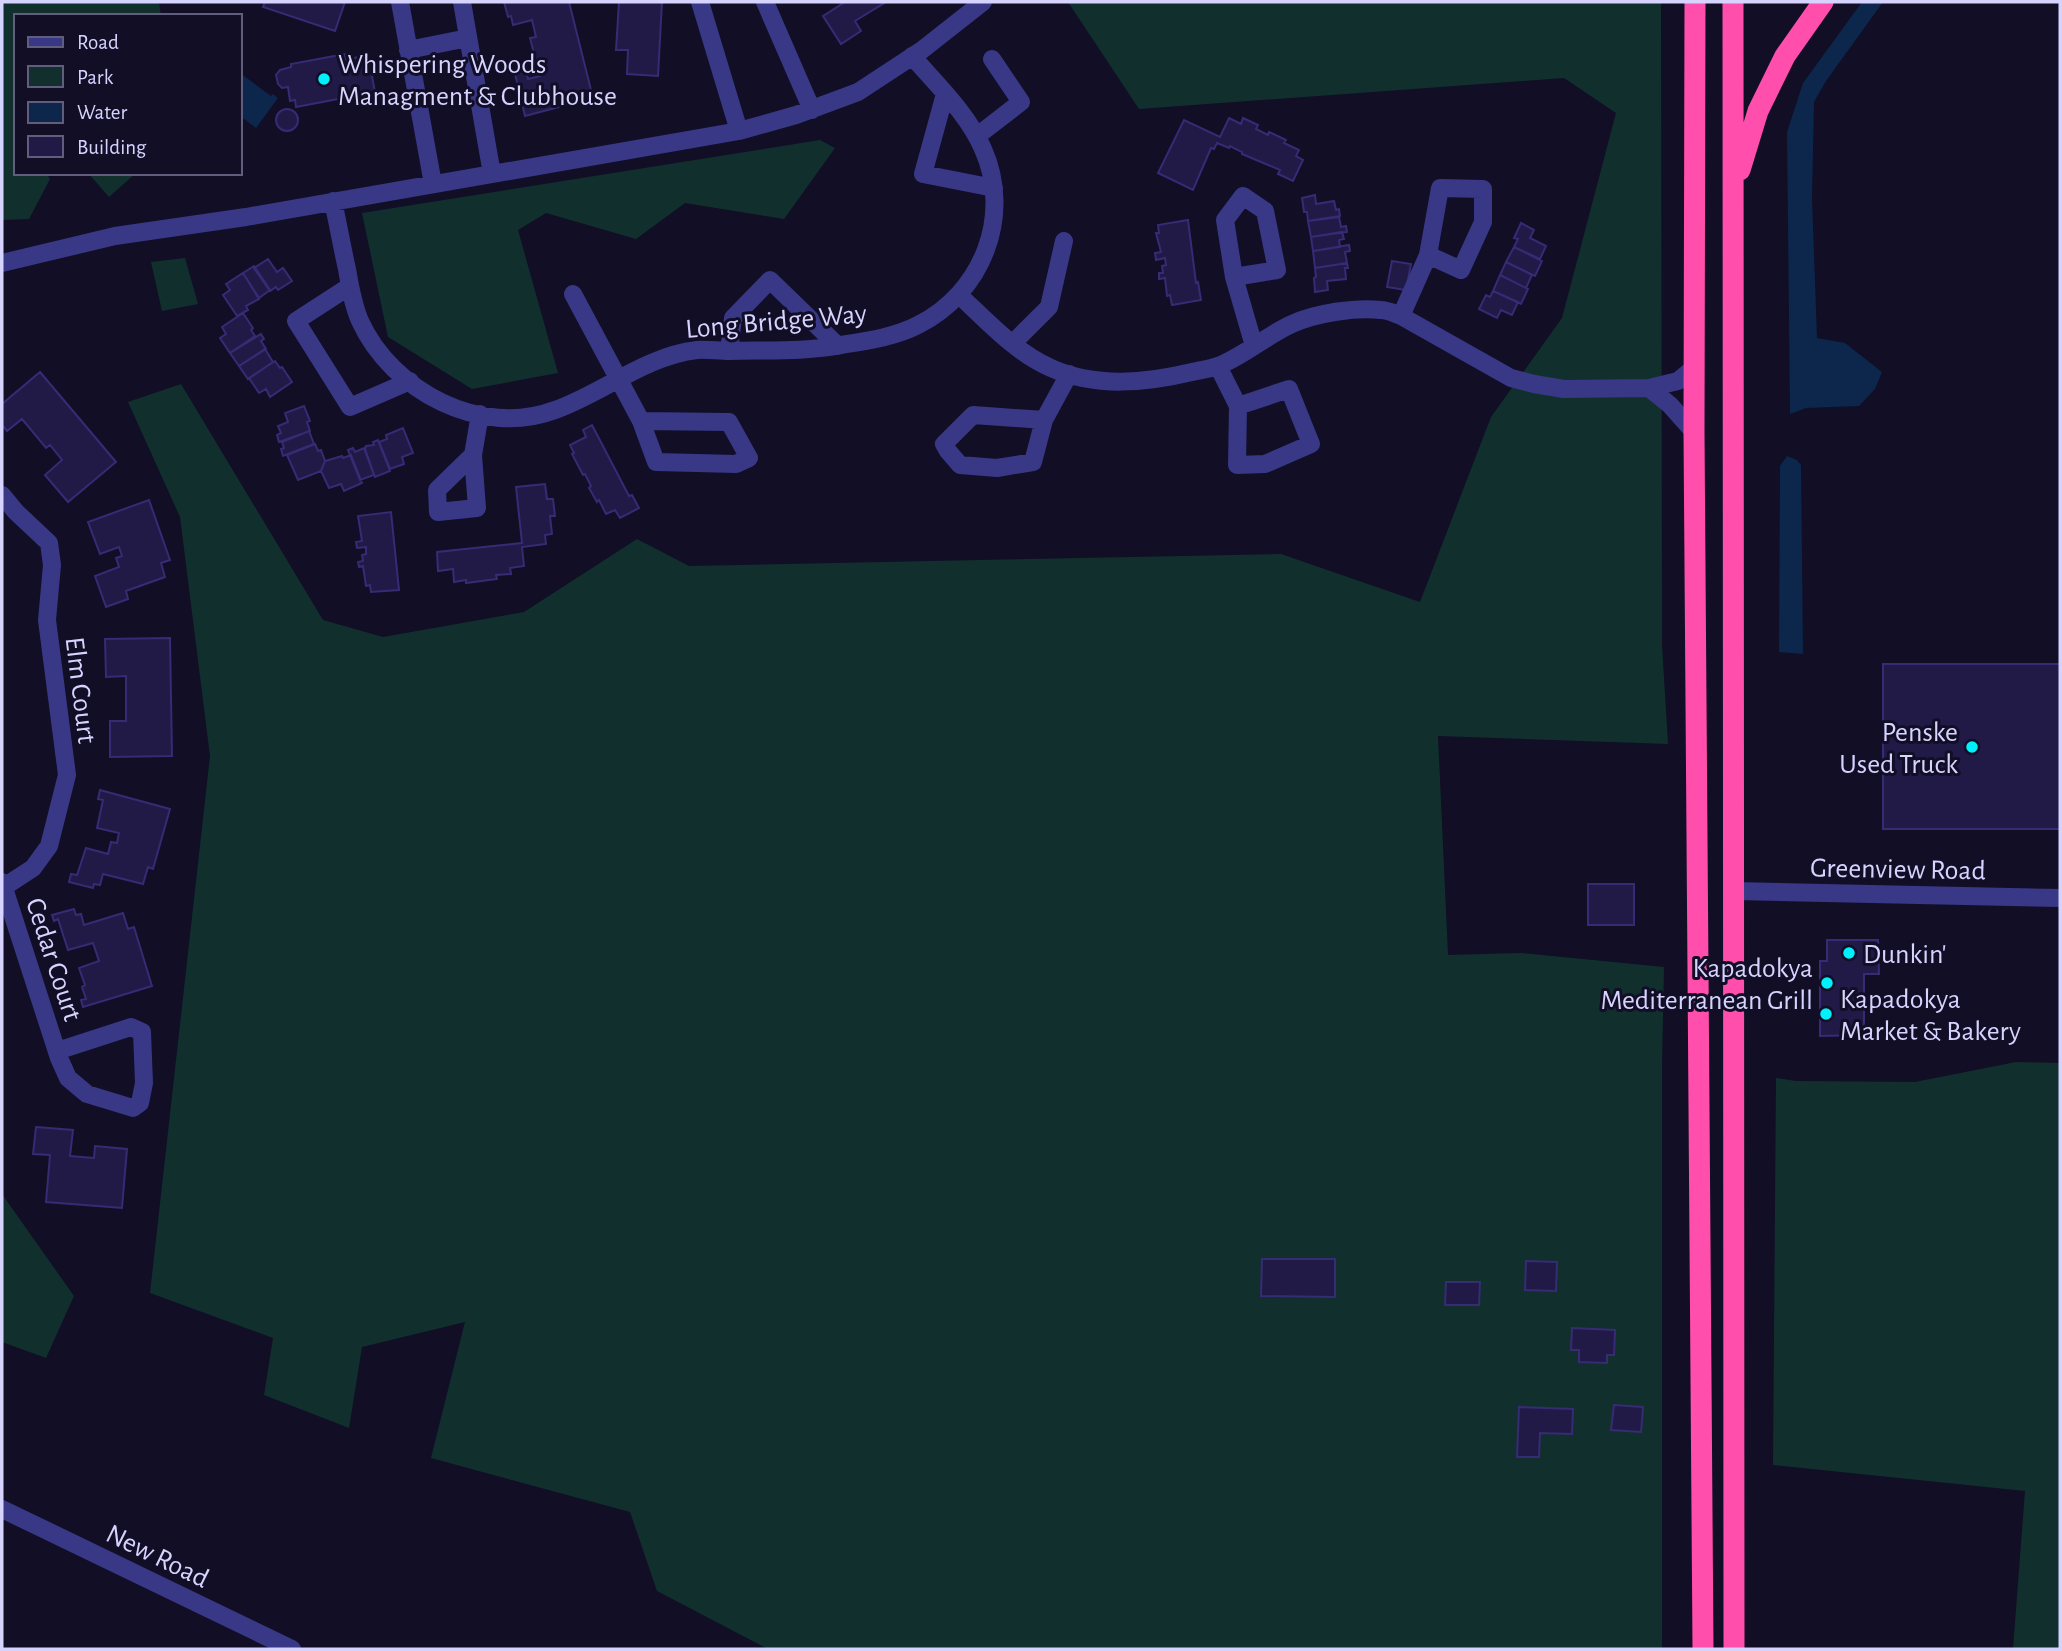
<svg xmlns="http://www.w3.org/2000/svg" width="2062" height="1651" font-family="'Alegreya Sans',sans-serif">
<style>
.green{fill:#11302d}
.water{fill:#0c274b}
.building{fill:#211a47;stroke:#362b74;stroke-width:2}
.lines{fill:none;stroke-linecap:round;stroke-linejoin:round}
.minor{stroke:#383886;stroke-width:18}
.highway{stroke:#ff4eab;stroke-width:21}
.poi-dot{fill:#00f0fe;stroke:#110e26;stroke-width:2.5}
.labels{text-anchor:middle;stroke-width:6;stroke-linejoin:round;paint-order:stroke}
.poi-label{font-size:28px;fill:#d6d3ff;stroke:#110e26;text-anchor:start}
.street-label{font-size:28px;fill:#d6d3ff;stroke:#110e26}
</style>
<rect width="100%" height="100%" fill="#110e26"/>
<path class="green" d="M 2,2 L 159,2 L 161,16 L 16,16 L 16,173 L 46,173 L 50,179 L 29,219 L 2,220 Z
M 1068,2 L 1661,2 L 1662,645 L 1668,744 L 1438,736 L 1448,955 L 1521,953 L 1664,967 L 1662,1064 L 1662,1649 L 768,1649 L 657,1591 L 630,1512 L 431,1458 L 465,1322 L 362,1347 L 349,1428 L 264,1395 L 273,1338 L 150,1293 L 210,756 L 180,517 L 128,402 L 181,384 L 323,620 L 383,637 L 524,612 L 637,539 L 689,566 L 1281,554 L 1420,602 L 1491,417 L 1562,318 L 1616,113 L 1564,78 L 1139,109 Z
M 820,140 L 835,148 L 784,219 L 685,203 L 636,239 L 546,213 L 518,230 L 558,373 L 472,389 L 388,337 L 362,213 Z
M 88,173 L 136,173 L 109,197 Z
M 185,258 L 198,304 L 162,311 L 151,262 Z
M 2016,1062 L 2060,1063 L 2060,1649 L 2013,1649 L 2025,1491 L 1773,1465 L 1776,1078 L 1796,1081 L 1915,1082 Z
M 2,1194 L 74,1296 L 46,1358 L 2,1342 Z"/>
<path class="water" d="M 1862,2 L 1883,2 L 1826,81 L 1814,102 L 1812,198 L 1817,338 L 1845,343 L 1882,372 L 1875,389 L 1859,406 L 1806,408 L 1790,414 L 1787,132 L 1803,83 Z
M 240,73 L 271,96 L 273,94 L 278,98 L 256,128 L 240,116 Z
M 1787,456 L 1797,460 L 1801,465 L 1803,654 L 1779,652 L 1780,466 Z"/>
<path class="building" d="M 265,2 L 345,2 L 335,31 L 263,7 Z
M 504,2 L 569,2 L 593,98 L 525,116 L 515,74 L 526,71 L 528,79 L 540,76 L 530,38 L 536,37 L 532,20 L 513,25 L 511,16 L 508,17 Z
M 619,2 L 662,2 L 658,76 L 627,74 L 628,50 L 616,50 Z
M 845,2 L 886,2 L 855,21 L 861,31 L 841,44 L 823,16 Z
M 345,54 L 345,60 L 368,55 L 375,92 L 296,107 L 295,100 L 290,101 L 288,87 L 282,88 L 278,84 L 276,75 L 280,70 L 291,67 L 291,64 Z
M276 120a11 11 0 1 1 22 0a11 11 0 1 1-22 0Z
M 1229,118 L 1241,124 L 1243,118 L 1258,125 L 1256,129 L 1268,135 L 1269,132 L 1286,140 L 1284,143 L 1299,150 L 1296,156 L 1303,160 L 1293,181 L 1278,174 L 1280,170 L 1242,154 L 1242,152 L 1230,146 L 1229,148 L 1217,143 L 1214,149 L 1211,148 L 1193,190 L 1158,173 L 1184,120 L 1220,137 Z
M 1315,195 L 1316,204 L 1334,201 L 1336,210 L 1339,209 L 1340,216 L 1308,221 L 1307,212 L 1304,212 L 1302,198 Z
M 1339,217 L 1341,227 L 1346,226 L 1347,232 L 1311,237 L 1308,221 Z
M 1188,220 L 1196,283 L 1198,282 L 1201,300 L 1172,305 L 1170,295 L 1167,296 L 1165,278 L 1159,279 L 1159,273 L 1163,273 L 1162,266 L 1166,265 L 1165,258 L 1156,260 L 1155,253 L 1161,252 L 1156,233 L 1159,233 L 1158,225 Z
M 1521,223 L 1534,230 L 1530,238 L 1546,246 L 1540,259 L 1514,247 L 1518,239 L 1514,238 Z
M 1342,232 L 1344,239 L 1339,240 L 1340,247 L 1313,251 L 1311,237 Z
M 1349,245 L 1350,251 L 1345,252 L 1347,263 L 1315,268 L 1313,251 Z
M 1514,247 L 1542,261 L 1535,276 L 1506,262 Z
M 268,259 L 277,272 L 283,268 L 292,281 L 278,290 L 276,287 L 270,291 L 254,268 Z
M 1392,261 L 1411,264 L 1406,290 L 1387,287 Z
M 1506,262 L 1532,275 L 1526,288 L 1500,275 Z
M 1347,263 L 1348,268 L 1345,268 L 1346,279 L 1327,281 L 1328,290 L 1315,292 L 1314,278 L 1316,277 L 1315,268 Z
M 254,266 L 270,290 L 259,298 L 243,273 Z
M 243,273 L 259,299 L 246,306 L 248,310 L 237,316 L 223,295 L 230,290 L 226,284 Z
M 1500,275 L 1528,289 L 1521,304 L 1493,291 Z
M 1493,291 L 1518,302 L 1512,315 L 1501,310 L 1497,318 L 1479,309 L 1486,295 L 1490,297 Z
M 243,313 L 253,328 L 251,330 L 255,336 L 230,353 L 220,338 L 226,334 L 222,327 Z
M 261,334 L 264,339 L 261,341 L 266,349 L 239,366 L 230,353 Z
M 265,349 L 273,362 L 248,379 L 239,366 Z
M 275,361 L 280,368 L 282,367 L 292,382 L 270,397 L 266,389 L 259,393 L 249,378 Z
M 40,372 L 116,462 L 68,502 L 45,475 L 62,460 L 50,445 L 46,448 L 22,419 L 7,431 L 2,425 L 2,404 Z
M 304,406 L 310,421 L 307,422 L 310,431 L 279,442 L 277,435 L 281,433 L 278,426 L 288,422 L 285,413 Z
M 592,425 L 629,496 L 632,495 L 639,508 L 620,518 L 615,510 L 606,514 L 599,500 L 597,502 L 589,488 L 591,486 L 585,474 L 583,475 L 572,454 L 574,453 L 570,445 L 586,437 L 583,430 Z
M 403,428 L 413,453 L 402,457 L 404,464 L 390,469 L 379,442 L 387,439 L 386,435 Z
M 309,431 L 314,444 L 283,456 L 281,449 L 284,448 L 282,442 Z
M 378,440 L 390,471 L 375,477 L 365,449 L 366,446 L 374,445 L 373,442 Z
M 315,444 L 318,451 L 321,450 L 325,461 L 321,471 L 298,480 L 287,455 Z
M 353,448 L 355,452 L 364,448 L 374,475 L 360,480 L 348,450 Z
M 351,455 L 362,483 L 344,491 L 341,484 L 329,488 L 321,471 L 325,461 L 342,456 L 343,458 Z
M 545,484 L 547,499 L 553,499 L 555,516 L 550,516 L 552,534 L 545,535 L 546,544 L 522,547 L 524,566 L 510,568 L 511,574 L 496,575 L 497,579 L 466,583 L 466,580 L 454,582 L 453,569 L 438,571 L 437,552 L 522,543 L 516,487 Z
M 149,500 L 170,560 L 161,563 L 165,577 L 126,591 L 128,599 L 106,607 L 95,576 L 119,567 L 116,558 L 122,556 L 119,547 L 100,554 L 88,522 Z
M 391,512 L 399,590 L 371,592 L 370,585 L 366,586 L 363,566 L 359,567 L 358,562 L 363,561 L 362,555 L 366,554 L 366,547 L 357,548 L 356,542 L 362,541 L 358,516 Z
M 170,638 L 172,756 L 110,757 L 110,721 L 126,721 L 126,676 L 106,677 L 105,639 Z
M 1883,664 L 2060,664 L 2060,829 L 1883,829 Z
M 100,790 L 170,809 L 153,869 L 148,867 L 143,884 L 103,874 L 100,885 L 94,884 L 93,888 L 69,882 L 71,874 L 77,875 L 86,848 L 108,854 L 111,842 L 117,843 L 119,833 L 97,828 L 103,800 L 98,799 Z
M 1588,884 L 1634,884 L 1634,925 L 1588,925 Z
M 74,909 L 76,915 L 81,914 L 84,925 L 123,913 L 128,929 L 134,927 L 152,986 L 83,1007 L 81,1000 L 86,999 L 82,987 L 85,985 L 79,968 L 99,961 L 93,943 L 68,950 L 58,919 L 54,921 L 52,915 Z
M 1827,940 L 1878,940 L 1879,974 L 1864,974 L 1864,1035 L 1820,1036 L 1820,961 L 1827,961 Z
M 36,1127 L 73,1130 L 70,1156 L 94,1158 L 95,1146 L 127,1149 L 122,1208 L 46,1202 L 50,1155 L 33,1154 Z
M 1262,1259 L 1335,1259 L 1335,1297 L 1261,1296 Z
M 1526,1261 L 1557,1262 L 1556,1291 L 1525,1290 Z
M 1446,1282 L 1480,1282 L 1479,1305 L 1445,1305 Z
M 1572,1328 L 1615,1330 L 1614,1355 L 1607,1355 L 1607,1363 L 1579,1362 L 1579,1350 L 1571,1350 Z
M 1614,1405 L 1643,1407 L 1641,1432 L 1611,1430 Z
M 1519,1407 L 1573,1409 L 1572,1434 L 1540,1433 L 1539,1457 L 1517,1457 Z"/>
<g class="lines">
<path class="minor" d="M 400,2 L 433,184
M 462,2 L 492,174
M 700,2 L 739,131
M 765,2 L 812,110
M 408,50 L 468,38
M 945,94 L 923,174 L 994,188
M 977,136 L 1021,102 L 992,59
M 333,201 C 338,224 342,247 347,269 C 350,287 353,305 360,321 C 392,391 481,438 555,410 C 603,393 645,356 697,350 C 707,349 718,351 729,351 C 764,350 807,352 841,345 C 866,341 895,337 918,325 C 982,293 1013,216 983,149 C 968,114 938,86 912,56
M 2,263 L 115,236 L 246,217 L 739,131 L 796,115 L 858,92 L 922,50 L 983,2
M 1234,277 L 1225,220 L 1243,196 L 1265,211 L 1277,270 L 1234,277 L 1254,346
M 350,286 L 296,321 L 350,407 L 410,381
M 573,294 L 641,421 L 656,462 L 736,464 L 749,458 L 729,422 L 641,421
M 959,295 C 987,321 1016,353 1051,368 C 1096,388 1146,383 1192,372 C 1200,370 1210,369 1218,366 C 1244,356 1267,335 1292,324 C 1316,313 1356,307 1381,310 C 1388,310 1395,314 1401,316 L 1511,378 L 1534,384 L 1564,389 L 1649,388
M 1401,316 L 1428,255 L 1461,270 L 1483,222 L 1483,189 L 1440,188 L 1428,255
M 1013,343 L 1049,307 L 1064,241
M 729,351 L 733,318 L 770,280 L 838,346
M 1218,366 L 1238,406 L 1289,389 L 1311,444 L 1265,464 L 1237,465 L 1238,406
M 1044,420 L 973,415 L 944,444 L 948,451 L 960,465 L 997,468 L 1033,462 L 1044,420 L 1069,374
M 1694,432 L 1670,405 L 1649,388 L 1678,381 L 1695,367
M 473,455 L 437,490 L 438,512 L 477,508 L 473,455 L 480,414
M 2,495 L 16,512 L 49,543 L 52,565 L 47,620 L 67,775 L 49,846 L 33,868 L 4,887
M 2,882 L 59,1058 L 68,1078 L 87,1094 L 133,1108 L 140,1103 L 144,1083 L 142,1032 L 131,1027 L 57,1051
M 1734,891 L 2060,898
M 2,1509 L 292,1649"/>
<path class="highway" d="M 1695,2 L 1694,432 L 1703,1649
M 1733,2 L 1734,1649
M 1740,170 L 1758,111 L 1785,56 L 1823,2"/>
</g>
<g class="poi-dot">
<circle cx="324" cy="79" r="7"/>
<circle cx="1972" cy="747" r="7"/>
<circle cx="1849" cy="953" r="7"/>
<circle cx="1827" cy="983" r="7"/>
<circle cx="1826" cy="1014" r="7"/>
</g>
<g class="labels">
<g class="poi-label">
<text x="338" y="73">Whispering Woods<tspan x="338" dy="32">Managment &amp; Clubhouse</tspan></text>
<text x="1958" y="741" text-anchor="end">Penske<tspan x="1958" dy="32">Used Truck</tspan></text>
<text x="1863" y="963">Dunkin'</text>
<text x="1813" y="977" text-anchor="end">Kapadokya<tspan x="1813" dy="32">Mediterranean Grill</tspan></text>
<text x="1840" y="1008">Kapadokya<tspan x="1840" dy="32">Market &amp; Bakery</tspan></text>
</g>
<g class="street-label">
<text transform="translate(776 320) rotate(-5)" y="10">Long Bridge Way</text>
<text transform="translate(82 690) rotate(83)" y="10">Elm Court</text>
<text transform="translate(1898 868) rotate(1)" y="10">Greenview Road</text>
<text transform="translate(55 959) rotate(72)" y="10">Cedar Court</text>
<text transform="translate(158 1555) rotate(26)" y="10">New Road</text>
</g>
</g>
<rect width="2062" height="1651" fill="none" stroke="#d6d3ff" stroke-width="7"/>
<rect x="14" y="14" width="228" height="161" fill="#110e26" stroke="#605d7d" stroke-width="2"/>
<rect x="28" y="37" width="35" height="10" fill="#383886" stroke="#605d7d" stroke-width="2"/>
<text x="77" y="49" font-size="21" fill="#d6d3ff">Road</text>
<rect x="28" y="66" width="35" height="21" fill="#11302d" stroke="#605d7d" stroke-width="2"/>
<text x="77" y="84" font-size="21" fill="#d6d3ff">Park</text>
<rect x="28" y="102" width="35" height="21" fill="#0c274b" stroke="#605d7d" stroke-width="2"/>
<text x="77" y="119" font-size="21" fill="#d6d3ff">Water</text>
<rect x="28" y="136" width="35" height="21" fill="#211a47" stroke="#605d7d" stroke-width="2"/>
<text x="77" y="154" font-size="21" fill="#d6d3ff">Building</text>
</svg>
